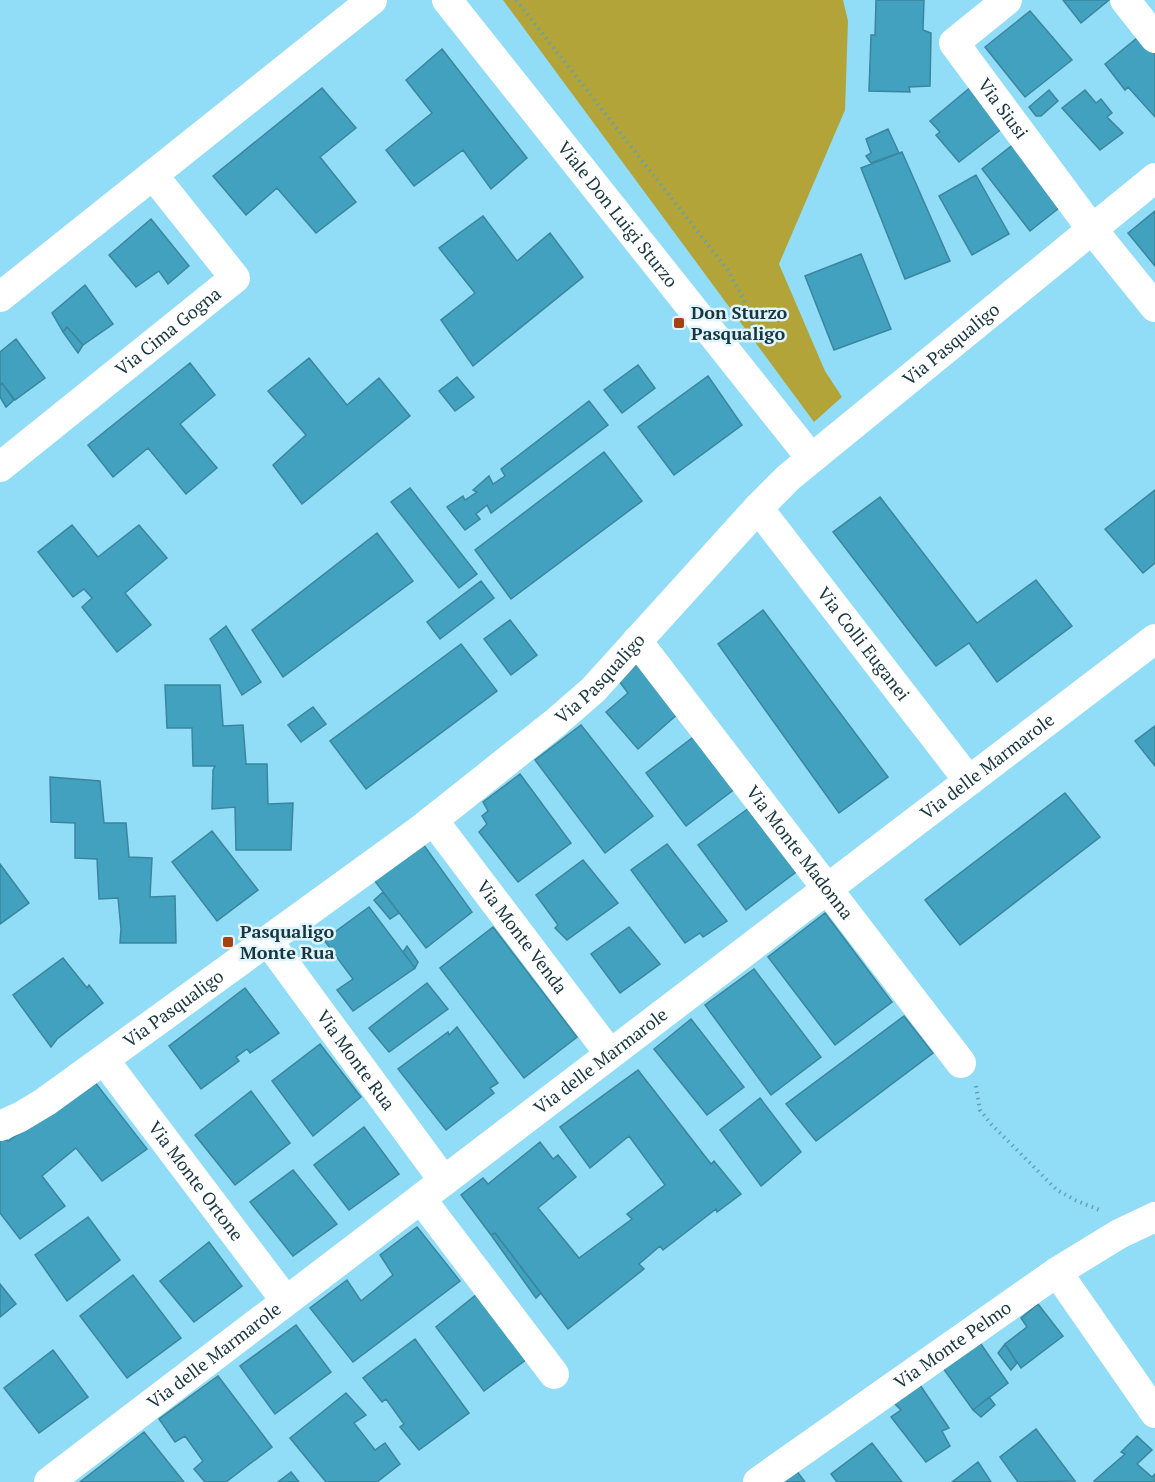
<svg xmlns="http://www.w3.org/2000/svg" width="1155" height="1482" font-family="'PT Serif',serif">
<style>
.green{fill:#b2a439}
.building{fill:#42a1be;stroke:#3a869e;stroke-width:1.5}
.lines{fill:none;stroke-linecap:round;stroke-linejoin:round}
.path{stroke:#65a1b5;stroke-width:4;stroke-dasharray:1.5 4.5;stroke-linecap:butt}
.minor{stroke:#fff;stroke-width:30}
.poi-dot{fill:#a64212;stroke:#dff4fc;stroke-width:2}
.labels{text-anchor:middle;stroke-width:5;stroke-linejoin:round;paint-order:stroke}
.street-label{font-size:18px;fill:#173640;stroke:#dff4fc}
.poi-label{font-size:18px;font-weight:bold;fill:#173640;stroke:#dff4fc;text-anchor:start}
</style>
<rect width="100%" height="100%" fill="#91dcf6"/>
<path class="green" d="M 503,0 L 843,0 L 848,21 L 845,110 L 779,264 L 825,371 L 842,397 L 814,422 Z"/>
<path class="building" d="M 876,0 L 924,0 L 923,30 L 931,33 L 930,86 L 909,87 L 910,92 L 869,91 L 871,35 L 875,35 Z
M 1063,0 L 1109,0 L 1081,23 Z
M 1030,11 L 1072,60 L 1025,97 L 985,47 Z
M 1142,34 L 1155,44 L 1155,117 L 1128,87 L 1125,90 L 1105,64 Z
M 442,49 L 527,158 L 491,189 L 463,150 L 414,186 L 386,150 L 432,113 L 406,80 Z
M 972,86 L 1008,124 L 959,162 L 936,135 L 940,132 L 930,121 Z
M 322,88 L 356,128 L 320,157 L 356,202 L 316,233 L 277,188 L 246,215 L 213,176 Z
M 1049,90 L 1058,101 L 1041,116 L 1036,116 L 1029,107 Z
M 1085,90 L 1096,103 L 1101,99 L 1112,113 L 1107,117 L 1123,133 L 1100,150 L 1062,108 Z
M 888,129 L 899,153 L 871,163 L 866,156 L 871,153 L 866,139 Z
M 1019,140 L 1068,201 L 1030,231 L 982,169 Z
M 902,152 L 950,261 L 905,279 L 861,168 Z
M 976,175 L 1009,234 L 972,255 L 939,196 Z
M 1155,211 L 1155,266 L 1128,233 Z
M 483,216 L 517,261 L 550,233 L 583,277 L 473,366 L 441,320 L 475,293 L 439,248 Z
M 151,219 L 189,266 L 168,284 L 159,271 L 136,287 L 109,255 Z
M 861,254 L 891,329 L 834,350 L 805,276 Z
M 85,285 L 113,324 L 83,345 L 67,327 L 63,332 L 52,313 Z
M 67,327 L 83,345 L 78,353 L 63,332 Z
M 16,339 L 45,378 L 15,400 L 2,383 L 0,386 L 0,352 Z
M 309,358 L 347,405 L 379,378 L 410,416 L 302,504 L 273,465 L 306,435 L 268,391 Z
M 190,363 L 215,395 L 180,424 L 217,468 L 186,494 L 148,448 L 113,477 L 88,445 Z
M 638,365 L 655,388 L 622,413 L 604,390 Z
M 708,376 L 742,425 L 674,475 L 638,427 Z
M 457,377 L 474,397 L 455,411 L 439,391 Z
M 2,383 L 14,400 L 6,407 L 0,397 L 0,386 Z
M 589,401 L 608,425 L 491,513 L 487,505 L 476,514 L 480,519 L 465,530 L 447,507 L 463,496 L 465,500 L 477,492 L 473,490 L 489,476 L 493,484 L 505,476 L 501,469 Z
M 604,452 L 642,501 L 511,599 L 475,550 Z
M 410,488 L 477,574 L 459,588 L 391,502 Z
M 1155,490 L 1155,563 L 1143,573 L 1105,529 Z
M 880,497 L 977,623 L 1036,580 L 1072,626 L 997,682 L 969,643 L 936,666 L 833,532 Z
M 72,525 L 98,557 L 139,525 L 167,558 L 125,593 L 151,625 L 117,652 L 82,607 L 92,598 L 84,589 L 73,597 L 38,552 Z
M 377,533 L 413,581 L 283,677 L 252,630 Z
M 481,581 L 494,598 L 440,639 L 427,622 Z
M 763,610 L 888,777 L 839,813 L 718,644 Z
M 510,620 L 537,655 L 511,675 L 484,639 Z
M 226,626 L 261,682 L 242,695 L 210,639 Z
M 461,644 L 497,691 L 366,789 L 330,741 Z
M 639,662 L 679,713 L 638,749 L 606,712 L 628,693 L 619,681 Z
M 165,685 L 220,685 L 223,726 L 243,725 L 246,764 L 267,764 L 268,804 L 293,803 L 291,850 L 236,850 L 235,807 L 212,809 L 213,770 L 215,766 L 193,766 L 192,728 L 167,728 Z
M 313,707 L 326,724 L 301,742 L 288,725 Z
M 581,725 L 653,816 L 605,853 L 535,760 Z
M 1155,726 L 1155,766 L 1135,741 Z
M 696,735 L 736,788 L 686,826 L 646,773 Z
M 520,774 L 571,843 L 518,882 L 479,832 L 487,824 L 482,816 L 488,811 L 483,802 Z
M 50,777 L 100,781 L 104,823 L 126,823 L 129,857 L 152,858 L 150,897 L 175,896 L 176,943 L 120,943 L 121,929 L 118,898 L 99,899 L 97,859 L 75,858 L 75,823 L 51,822 Z
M 1065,793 L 1100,837 L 960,945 L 925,900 Z
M 749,808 L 796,872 L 746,910 L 698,845 Z
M 212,831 L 258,890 L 217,921 L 172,862 Z
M 423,844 L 472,912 L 426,948 L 374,880 Z
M 667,844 L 727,921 L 703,937 L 700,933 L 685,943 L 631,870 Z
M 583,860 L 618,903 L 567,940 L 555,928 L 558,925 L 536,895 Z
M 0,864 L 29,903 L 0,924 Z
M 383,892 L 399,913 L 390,919 L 374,900 Z
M 369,907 L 415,968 L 353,1011 L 337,990 L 353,979 L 324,940 Z
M 825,913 L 892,1002 L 835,1045 L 768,957 Z
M 493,927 L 577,1037 L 524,1078 L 440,968 Z
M 629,927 L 660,964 L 620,993 L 591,954 Z
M 407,946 L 418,962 L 415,968 L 403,952 Z
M 63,958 L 87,988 L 89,985 L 103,1003 L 57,1039 L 51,1047 L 13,995 Z
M 754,969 L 821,1057 L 771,1095 L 705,1005 Z
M 427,983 L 448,1009 L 389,1052 L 369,1028 Z
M 245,988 L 279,1033 L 250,1053 L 247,1049 L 236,1057 L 239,1061 L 201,1089 L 169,1046 Z
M 904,1016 L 933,1053 L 816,1141 L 786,1104 Z
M 691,1019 L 744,1087 L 707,1115 L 654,1049 Z
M 457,1027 L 498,1083 L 490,1088 L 494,1093 L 446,1130 L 398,1069 L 448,1032 L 449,1035 Z
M 320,1044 L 361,1097 L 313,1136 L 272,1081 Z
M 638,1070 L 711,1164 L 714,1161 L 741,1194 L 717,1212 L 716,1209 L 663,1250 L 660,1246 L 639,1264 L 644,1269 L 568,1329 L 495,1233 L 491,1235 L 461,1195 L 483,1178 L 488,1184 L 540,1142 L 553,1159 L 558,1155 L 576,1177 L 538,1208 L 579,1258 L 632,1219 L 627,1214 L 665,1185 L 629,1136 L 590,1168 L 560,1127 Z
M 94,1081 L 147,1149 L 102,1181 L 76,1148 L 42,1176 L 65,1206 L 20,1239 L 0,1213 L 0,1141 L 3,1138 L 8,1141 Z
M 251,1091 L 290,1143 L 235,1185 L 195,1135 Z
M 760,1098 L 801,1152 L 761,1186 L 720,1130 Z
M 364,1127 L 399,1174 L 349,1210 L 314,1165 Z
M 293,1170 L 337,1224 L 293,1256 L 250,1202 Z
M 88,1217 L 120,1260 L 67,1301 L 35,1255 Z
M 417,1227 L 460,1281 L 353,1362 L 310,1308 L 347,1280 L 361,1301 L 393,1275 L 380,1255 Z
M 495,1233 L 541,1293 L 536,1298 L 491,1235 Z
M 209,1242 L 242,1286 L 194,1322 L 160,1281 Z
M 133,1275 L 181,1338 L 127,1378 L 80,1316 Z
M 0,1284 L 16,1304 L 0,1317 Z
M 477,1294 L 527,1359 L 484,1391 L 436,1327 Z
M 1038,1304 L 1063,1336 L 1021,1368 L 1005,1344 L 1027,1327 L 1021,1318 Z
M 296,1325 L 331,1372 L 275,1414 L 240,1366 Z
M 976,1337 L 1008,1383 L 973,1410 L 940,1364 Z
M 415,1339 L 469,1413 L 419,1450 L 400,1427 L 404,1424 L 386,1399 L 382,1402 L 363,1378 Z
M 1005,1344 L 1017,1363 L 1011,1370 L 998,1353 Z
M 53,1350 L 88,1397 L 39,1433 L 4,1388 Z
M 218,1376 L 272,1447 L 226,1482 L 205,1482 L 194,1469 L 203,1461 L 185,1436 L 175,1442 L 159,1419 Z
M 916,1379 L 949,1428 L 942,1431 L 950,1446 L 926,1462 L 891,1417 L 901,1410 L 889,1398 Z
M 346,1393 L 366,1415 L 354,1423 L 375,1450 L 385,1443 L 400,1464 L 377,1482 L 326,1482 L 290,1438 Z
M 989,1397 L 995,1405 L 981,1417 L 973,1410 Z
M 1036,1429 L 1075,1481 L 1018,1482 L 1000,1457 Z
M 144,1432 L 184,1482 L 80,1482 Z
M 1137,1436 L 1152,1450 L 1137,1464 L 1152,1477 L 1155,1474 L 1155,1482 L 1095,1482 L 1094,1481 L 1125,1454 L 1121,1452 Z
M 872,1443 L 902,1482 L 837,1482 L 831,1474 Z
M 978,1462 L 991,1482 L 952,1482 Z
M 793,1466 L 805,1482 L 772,1482 Z
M 291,1472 L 299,1482 L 278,1482 Z"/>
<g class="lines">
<path class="path" d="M 516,0 L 727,269 L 744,300 L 759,342
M 976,1086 L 980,1110 L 991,1124 L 1057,1190 L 1075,1200 L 1102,1211"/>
<g class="minor">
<path id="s1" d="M 447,0 L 811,458"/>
<path id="s2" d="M 1007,0 L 954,43 L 1091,228 L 1155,307"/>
<path d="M 1125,0 L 1155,38"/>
<path d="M 0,297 L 372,0"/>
<path id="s3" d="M 0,467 L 235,278 L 153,175"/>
<path id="s4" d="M 758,508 L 969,781"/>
<path id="s5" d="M 637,641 L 961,1063"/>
<path id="s6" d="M 433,820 L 610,1054"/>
<path id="s7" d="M 268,941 L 444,1181"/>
<path id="s8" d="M 104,1060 L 286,1301"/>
<path id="s9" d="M 0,1126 L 20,1117 L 45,1102 L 419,831 L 555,723 L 593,690 L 758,508 L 789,477 L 1155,178"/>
<path d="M 421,1199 L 554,1374"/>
<path d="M 1057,1272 L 1155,1413"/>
<path id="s10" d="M 49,1482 L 1155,639"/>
<path id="s11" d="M 758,1482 L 1057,1272 L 1119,1234 L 1155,1217"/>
</g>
</g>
<g class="poi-dot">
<rect x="673" y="317" width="12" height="12" rx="3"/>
<rect x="222" y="936" width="12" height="12" rx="3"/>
</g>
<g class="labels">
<g class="street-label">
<text dy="6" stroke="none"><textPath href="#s2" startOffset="150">Via Siusi</textPath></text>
<text dy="6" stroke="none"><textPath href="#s1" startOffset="274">Viale Don Luigi Sturzo</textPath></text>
<text dy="6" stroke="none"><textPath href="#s3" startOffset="216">Via Cima Gogna</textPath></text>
<text dy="6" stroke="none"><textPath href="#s9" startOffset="1236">Via Pasqualigo</textPath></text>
<text dy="6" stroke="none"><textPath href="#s4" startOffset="172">Via Colli Euganei</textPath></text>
<text dy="6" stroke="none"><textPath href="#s9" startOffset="750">Via Pasqualigo</textPath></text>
<text dy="6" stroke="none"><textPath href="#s10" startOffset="1180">Via delle Marmarole</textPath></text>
<text dy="6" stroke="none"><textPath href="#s5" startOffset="267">Via Monte Madonna</textPath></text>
<text dy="6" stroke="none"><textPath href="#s6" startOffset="147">Via Monte Venda</textPath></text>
<text dy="6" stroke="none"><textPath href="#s9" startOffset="210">Via Pasqualigo</textPath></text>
<text dy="6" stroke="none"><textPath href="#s10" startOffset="694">Via delle Marmarole</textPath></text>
<text dy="6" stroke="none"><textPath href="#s7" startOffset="148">Via Monte Rua</textPath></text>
<text dy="6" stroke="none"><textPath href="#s8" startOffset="152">Via Monte Ortone</textPath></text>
<text dy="6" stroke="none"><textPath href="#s11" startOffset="238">Via Monte Pelmo</textPath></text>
<text dy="6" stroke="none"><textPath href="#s10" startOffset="208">Via delle Marmarole</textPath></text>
</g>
<g class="poi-label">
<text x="691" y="319">Don Sturzo<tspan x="691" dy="21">Pasqualigo</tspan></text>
<text x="240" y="938">Pasqualigo<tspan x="240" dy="21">Monte Rua</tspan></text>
</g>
</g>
</svg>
